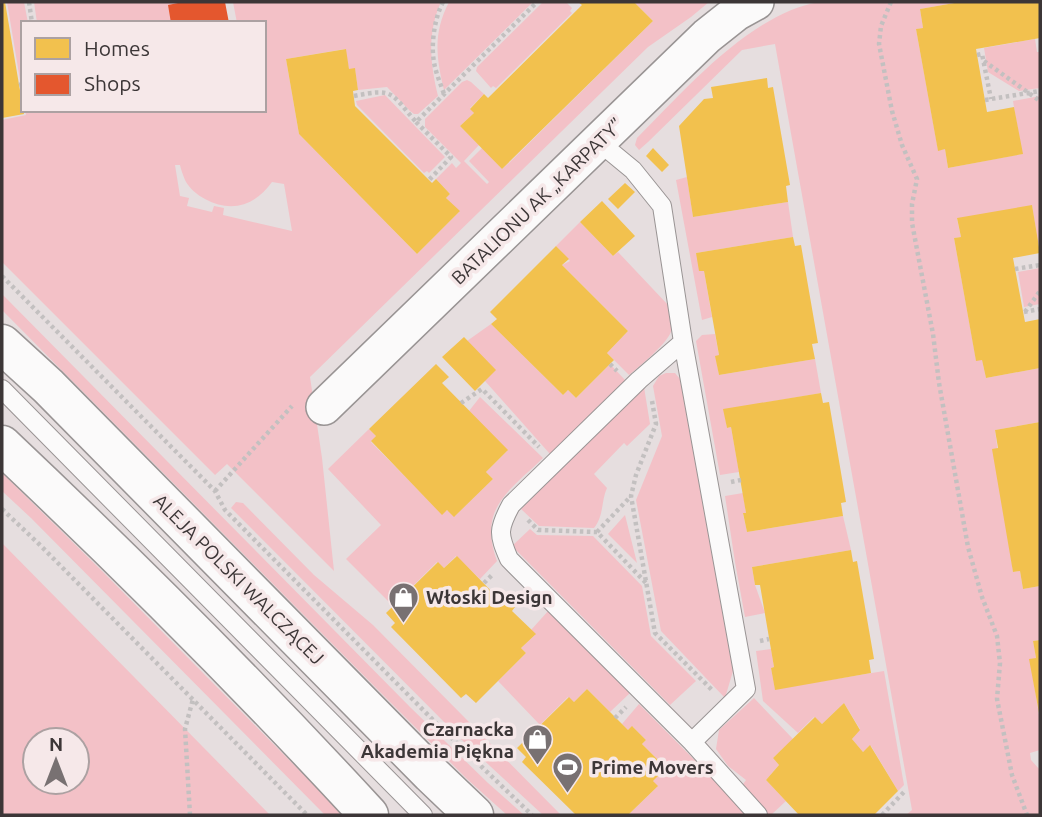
<svg xmlns="http://www.w3.org/2000/svg" width="1042" height="817" font-family="Ubuntu,sans-serif">
<style>
.green{fill:#f3c1c7;fill-rule:evenodd}
.homes{fill:#f2c14e}
.shops{fill:#e4572e}
.lines{fill:none;stroke-linecap:round;stroke-linejoin:round}
.service-casing{stroke:#999494;stroke-width:20}
.minor-casing{stroke:#999494;stroke-width:38}
.secondary-casing{stroke:#999494;stroke-width:41}
.path{stroke:#c3c0c0;stroke-width:4.5;stroke-dasharray:3.5 3.5;stroke-linecap:butt}
.service{stroke:#fbfafa;stroke-width:18}
.minor{stroke:#fbfafa;stroke-width:35}
.secondary{stroke:#fbfafa;stroke-width:38}
.labels{text-anchor:middle;stroke-width:7;stroke-linejoin:round;paint-order:stroke}
.street-label{font-size:19px;fill:#3c3637;stroke:#f6e8e9}
.poi-label{font-size:19px;font-weight:bold;fill:#3c3637;stroke:#f6e8e9;text-anchor:start}
</style>
<rect width="100%" height="100%" fill="#e6dedf"/>
<path class="green" d="M 7,2 L 24,2 L 28,23 L 23,23 L 23,80 L 20,80 Z
M 34,2 L 178,2 L 178,3 L 171,23 L 37,23 Z
M 233,2 L 441,2 C 427,33 430,63 438,96 L 418,114 L 414,114 L 410,111 L 387,87 L 358,90 L 355,69 L 349,69 L 345,49 L 286,59 L 299,134 L 417,254 L 459,212 L 446,198 L 450,194 L 436,179 L 452,163 L 456,168 L 461,163 L 425,127 L 425,119 L 462,82 L 467,80 L 471,82 L 484,94 L 470,108 L 474,113 L 460,126 L 479,145 L 464,161 L 487,184 L 489,182 L 469,161 L 482,148 L 502,169 L 509,163 L 653,21 L 634,2 L 709,2 L 691,17 L 648,47 L 310,377 L 322,458 L 334,571 L 227,464 L 215,475 L 2,262 L 2,120 L 26,115 L 25,110 L 264,110 L 264,23 L 237,23 ZM 175,165 L 180,165 C 181,170 183,175 185,180 C 189,188 197,195 205,199 C 231,213 255,206 272,182 L 284,184 L 292,231 L 223,215 L 224,208 L 214,206 L 212,212 L 187,206 L 189,198 L 180,196 Z
M 449,2 L 533,2 L 444,90 C 436,57 433,33 449,2 Z
M 543,2 L 566,2 L 572,8 L 570,11 L 572,13 L 496,88 L 493,86 L 491,88 L 476,71 L 477,67 Z
M 819,2 L 960,2 L 920,9 L 923,28 L 916,29 L 938,150 L 945,149 L 948,168 L 1022,154 L 1013,101 L 1040,96 L 1040,253 L 1032,206 L 957,219 L 961,237 L 954,238 L 976,360 L 982,360 L 986,378 L 1040,368 L 1040,422 L 995,430 L 1013,572 L 1020,571 L 1023,589 L 1040,586 L 1040,640 L 1033,641 L 1036,658 L 1030,660 L 1040,721 L 1040,750 L 1030,753 L 1031,760 L 1040,770 L 1040,815 L 906,815 L 912,810 L 775,44 L 742,50 L 648,142 L 639,150 L 635,145 L 637,138 C 685,90 750,14 819,2 Z
M 1035,39 L 1037,52 L 1040,52 L 1040,88 L 1019,91 L 988,72 L 984,48 Z
M 385,95 L 445,157 L 429,173 L 427,171 L 424,173 L 357,105 L 356,101 Z
M 687,177 L 693,217 L 788,202 L 793,237 L 696,253 L 704,271 L 712,317 L 702,320 L 676,180 Z
M 580,222 L 613,256 L 618,252 L 669,306 C 671,314 674,326 670,334 C 664,346 640,366 629,375 L 607,353 L 628,331 L 562,265 L 570,261 L 556,246 Z
M 1040,268 L 1040,304 L 1024,307 L 1018,272 Z
M 2,294 L 410,707 L 488,783 L 524,815 L 507,815 L 467,779 L 383,695 L 2,310 Z
M 491,324 L 563,395 L 568,390 L 576,398 L 610,364 L 625,380 L 550,454 L 485,381 L 467,341 Z
M 715,334 L 719,355 L 716,357 L 719,375 L 815,359 L 821,393 L 724,410 L 727,428 L 731,427 L 739,472 L 720,475 L 696,341 L 702,335 Z
M 666,373 L 675,373 L 680,379 L 733,671 L 725,698 L 661,631 L 636,500 L 662,436 L 653,386 L 659,376 Z
M 644,387 L 650,424 L 627,446 L 624,443 L 594,474 L 607,488 C 601,501 604,516 594,528 L 539,526 L 521,509 Z
M 480,397 L 543,458 C 508,492 478,508 497,561 L 480,579 L 456,556 L 444,568 L 437,562 L 393,606 L 346,559 L 381,525 L 328,469 L 369,429 L 376,436 L 371,442 L 442,514 L 447,510 L 455,516 L 493,479 L 486,472 L 507,451 L 469,411 Z
M 2,473 L 102,571 L 310,781 L 342,815 L 325,815 L 31,518 L 2,491 Z
M 743,493 L 746,513 L 743,514 L 747,532 L 843,516 L 851,550 L 752,567 L 755,585 L 765,613 L 745,617 L 735,562 L 725,496 Z
M 236,502 L 243,503 L 314,575 L 373,625 L 561,815 L 543,815 L 464,742 L 231,508 Z
M 625,515 L 637,563 L 608,534 Z
M 530,529 L 537,535 L 593,536 L 642,586 L 651,636 L 696,681 L 670,705 L 512,546 Z
M 2,543 L 270,815 L 2,815 ZM 35,740 L 77,740 L 77,782 L 35,782 Z
M 549,610 L 630,693 L 610,712 L 587,689 L 574,702 L 568,697 L 540,725 L 498,681 L 526,653 L 521,648 L 535,635 L 531,630 Z
M 771,649 L 774,667 L 771,668 L 775,689 L 884,671 L 904,785 L 898,791 L 871,746 L 863,752 L 852,739 L 860,729 L 844,703 L 822,724 L 814,717 L 798,733 L 763,701 L 756,651 Z
M 754,698 L 793,739 L 773,758 L 779,765 L 766,780 L 786,801 L 771,815 L 767,815 L 741,787 L 746,780 L 728,766 L 716,749 L 719,730 Z
M 639,704 L 749,815 L 628,815 L 657,787 L 653,781 L 666,768 L 642,744 L 646,740 L 633,727 L 628,730 L 622,724 Z"/>
<path class="homes" d="M 2,2 L 5,2 L 24,114 L 2,118 Z
M 578,2 L 634,2 L 653,21 L 502,169 L 460,126 L 474,113 L 470,109 L 484,94 L 488,98 L 582,5 Z
M 960,2 L 1040,2 L 1040,38 L 976,49 L 987,112 L 1014,107 L 1023,154 L 948,168 L 945,149 L 938,151 L 916,29 L 923,28 L 920,9 Z
M 346,49 L 349,69 L 355,68 L 358,90 L 353,91 L 355,106 L 432,183 L 436,179 L 450,194 L 446,198 L 460,211 L 417,254 L 299,134 L 286,59 Z
M 767,78 L 768,88 L 773,87 L 790,185 L 786,186 L 788,202 L 693,217 L 679,126 L 704,99 L 713,98 L 711,87 Z
M 653,148 L 669,165 L 662,172 L 646,156 Z
M 625,183 L 635,192 L 618,209 L 608,199 Z
M 602,201 L 635,236 L 613,256 L 580,222 Z
M 1032,205 L 1040,253 L 1013,258 L 1025,322 L 1040,319 L 1040,368 L 986,378 L 982,360 L 976,361 L 954,238 L 961,237 L 957,218 Z
M 793,237 L 795,246 L 801,245 L 818,343 L 812,344 L 815,359 L 719,375 L 715,356 L 719,355 L 704,271 L 699,271 L 696,253 Z
M 556,246 L 569,259 L 562,265 L 628,331 L 607,353 L 614,360 L 576,398 L 568,390 L 563,395 L 491,324 L 497,319 L 490,312 Z
M 464,337 L 496,370 L 475,391 L 442,357 Z
M 436,364 L 449,377 L 442,383 L 508,450 L 486,472 L 493,479 L 454,517 L 447,510 L 442,515 L 371,441 L 376,436 L 369,429 Z
M 821,393 L 823,403 L 829,402 L 846,502 L 841,503 L 843,516 L 747,532 L 743,513 L 746,513 L 731,427 L 727,428 L 723,409 Z
M 1040,422 L 1040,586 L 1023,589 L 1020,571 L 1013,572 L 992,449 L 998,448 L 995,430 Z
M 851,550 L 853,562 L 857,561 L 874,659 L 869,660 L 871,673 L 775,690 L 771,668 L 774,667 L 760,585 L 755,585 L 752,567 Z
M 457,556 L 497,597 L 501,593 L 515,607 L 512,611 L 536,634 L 521,648 L 526,653 L 476,703 L 466,694 L 461,698 L 391,627 L 395,623 L 386,613 L 438,562 L 444,568 Z
M 1040,640 L 1040,713 L 1039,713 L 1029,659 L 1036,658 L 1033,641 Z
M 587,689 L 628,730 L 632,726 L 646,740 L 642,744 L 666,768 L 653,781 L 658,786 L 628,815 L 576,815 L 522,762 L 526,757 L 517,748 L 569,697 L 574,702 Z
M 844,703 L 860,730 L 852,739 L 863,752 L 870,745 L 898,791 L 874,815 L 799,815 L 766,780 L 779,765 L 773,758 L 815,717 L 822,724 Z"/>
<path class="shops" d="M 178,2 L 225,2 L 229,23 L 171,23 L 168,5 L 178,3 Z"/>
<g class="lines">
<defs>
<path id="service" d="M 599,142 L 633,170 L 662,206 L 683,342 L 639,380 L 511,505 C 498,529 498,534 509,559 L 692,742 L 758,815
M 683,342 L 746,689 L 692,742
M 2,389 L 423,815"/>
<path id="minor" d="M 324,407 L 707,36 L 736,13 L 756,2"/>
<path id="secondary" d="M 2,344 L 48,386 L 431,774 L 474,815
M 2,445 C 128,564 252,688 369,815"/>
</defs>
<use href="#service" class="service-casing"/>
<use href="#minor" class="minor-casing"/>
<use href="#secondary" class="secondary-casing"/>
<path class="path" d="M 29,2 L 32,23
M 443,2 C 434,19 430,48 435,67 C 437,76 441,85 444,94
M 891,2 L 881,26 L 879,44 L 892,111 L 902,145 L 917,179 L 912,204 L 912,223 L 933,334 L 939,383 L 968,547 L 982,597 L 997,636 L 1000,663 L 997,699 L 1012,775 L 1027,815
M 977,55 L 982,54 L 991,99
M 984,61 L 1040,101
M 19,85 L 23,84
M 354,96 C 394,88 390,92 416,122 L 537,2
M 985,100 L 1040,91
M 416,122 L 451,157 L 429,180
M 1015,269 L 1040,265
M 2,276 L 215,491 L 225,510 L 439,726 L 532,815
M 1024,312 L 1040,309
M 1025,312 L 1040,291
M 610,364 L 617,371
M 652,401 L 656,424 L 636,475 L 631,496 L 655,633 L 713,691
M 461,403 L 482,389 L 539,447
M 731,482 L 741,480
M 215,491 L 292,406
M 2,509 L 40,545 L 307,815
M 528,520 L 538,530 L 597,532 L 647,584
M 597,532 L 631,496
M 484,583 L 493,574
M 760,641 L 769,639
M 615,718 L 626,707
M 190,815 L 185,729 L 193,699
M 882,815 L 904,792"/>
<use href="#service" class="service"/>
<use href="#minor" class="minor"/>
<use href="#secondary" class="secondary"/>
</g>
<defs>
<symbol id="shop-pin" viewBox="-11 -11 22 30"><path d="M0 17L-7.5 6A9.5 9.5 0 1 1 7.5 6Z" fill="#787172" stroke="#f6e8e9"/><path d="M-5-2.5h2.3a2.7 3.5 0 0 1 5.4 0H5L5.5 6h-11ZM-1.5-2.5h3a1.5 2.3 0 0 0-3 0Z" fill="#fff"/></symbol>
<symbol id="stadium-pin" viewBox="-11 -11 22 30"><path d="M0 17L-7.5 6A9.5 9.5 0 1 1 7.5 6Z" fill="#787172" stroke="#f6e8e9"/><path d="M0-5a6.5 5 0 1 0 0 10a6.5 5 0 1 0 0-10ZM-3.5-1.8h7v3.6h-7Z" fill="#fff"/></symbol>
</defs>
<g fill-rule="evenodd">
<use href="#shop-pin" x="386" y="580" width="35" height="47"/>
<use href="#shop-pin" x="520" y="722" width="35" height="47"/>
<use href="#stadium-pin" x="550" y="750" width="35" height="47"/>
</g>
<g class="labels">
<g class="street-label">
<text transform="translate(537 201) rotate(-44)" y="7">BATALIONU AK „KARPATY”</text>
<text transform="translate(239 579) rotate(45)" y="7">ALEJA POLSKI WALCZĄCEJ</text>
</g>
<g class="poi-label">
<text x="426" y="604">Włoski Design</text>
<text x="514" y="736" text-anchor="end">Czarnacka<tspan x="514" dy="22">Akademia Piękna</tspan></text>
<text x="591" y="774">Prime Movers</text>
</g>
</g>
<rect width="1042" height="817" fill="none" stroke="#3c3637" stroke-width="7"/>
<rect x="21" y="21" width="245" height="91" fill="#f6e8e9" stroke="#aca1a2" stroke-width="2"/>
<rect x="35" y="38" width="35" height="21" fill="#f2c14e" stroke="#aca1a2" stroke-width="2"/>
<text x="84" y="56" font-size="21" fill="#3c3637">Homes</text>
<rect x="35" y="74" width="35" height="21" fill="#e4572e" stroke="#aca1a2" stroke-width="2"/>
<text x="84" y="91" font-size="21" fill="#3c3637">Shops</text>
<g transform="translate(56 761)"><circle r="33" fill="#f6e8e9" stroke="#aca1a2" stroke-width="2"/>
<path d="M0-5L12 26L0 18L-12 26Z" fill="#787172"/>
<text y="-10" font-size="19" font-weight="bold" text-anchor="middle" fill="#3c3637">N</text>
</g>
</svg>
